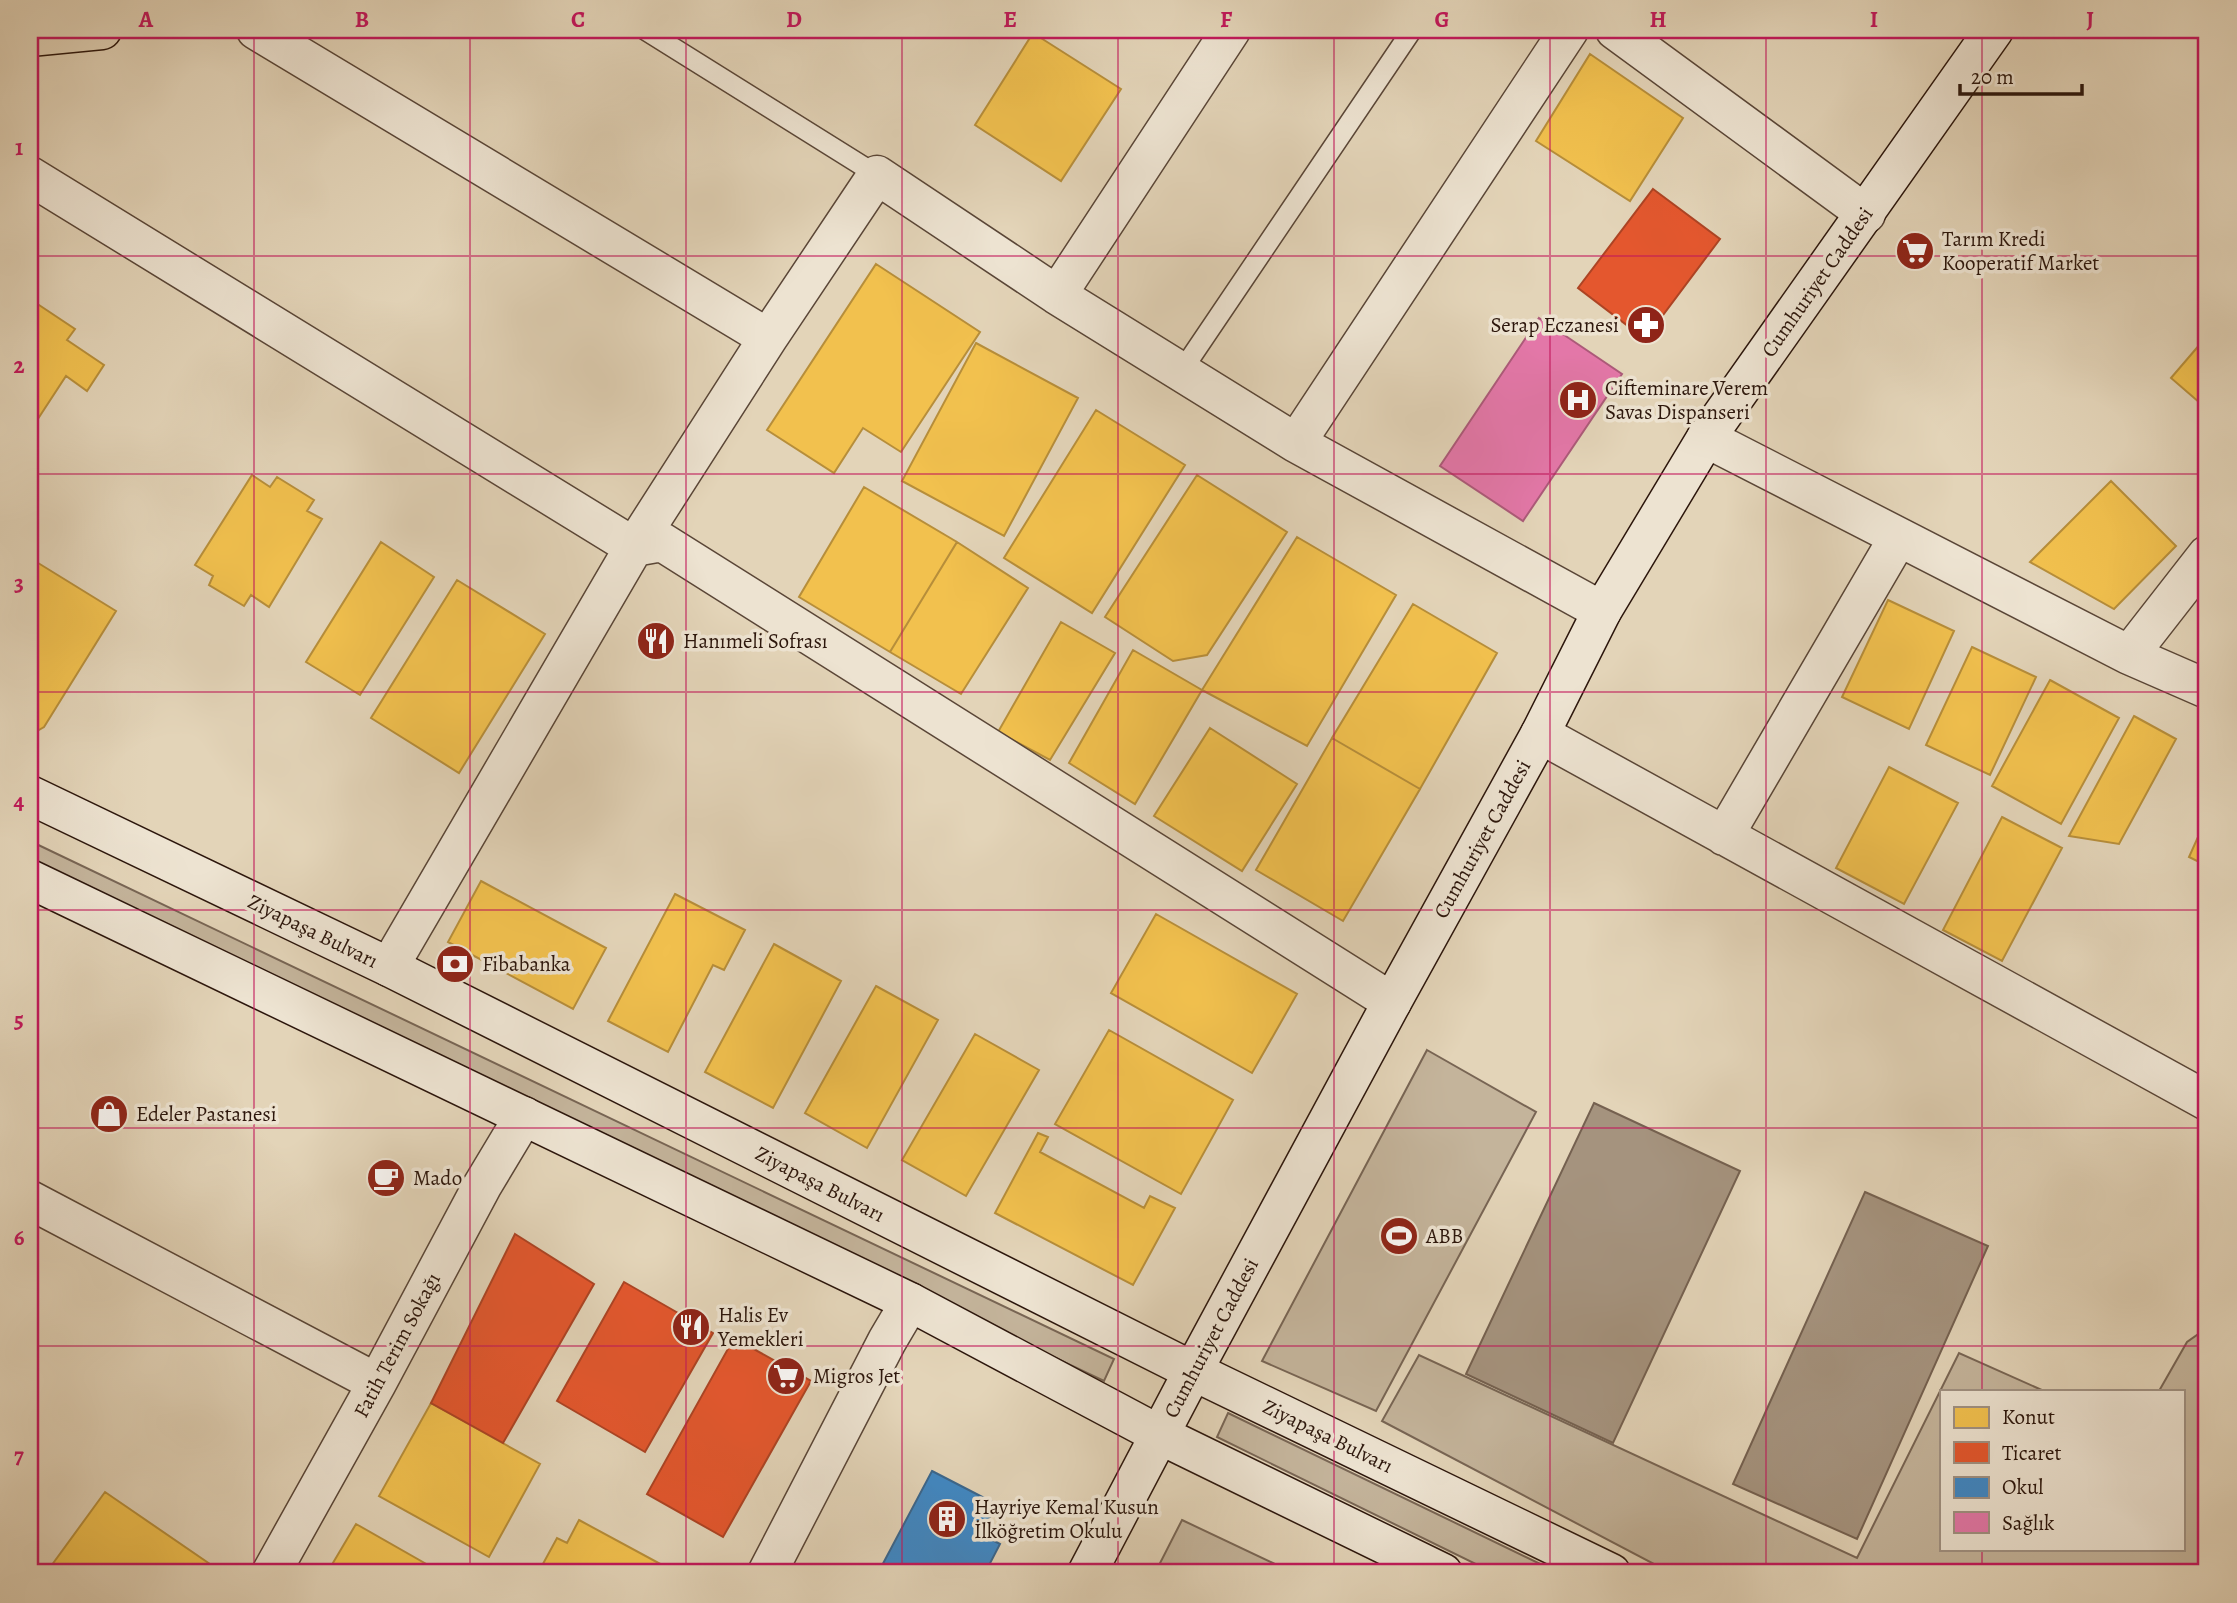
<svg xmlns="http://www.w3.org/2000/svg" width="2237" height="1603" font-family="Alegreya,serif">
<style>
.green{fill:#c4b49b;stroke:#786554;stroke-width:2}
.water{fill:#a5937e;stroke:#756150;stroke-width:2}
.homes{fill:#f2c14e;stroke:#b78e3a;stroke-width:2}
.shops{fill:#e4572e;stroke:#ad4424;stroke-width:2}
.schools{fill:#3f88c5;stroke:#39668e;stroke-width:2}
.health{fill:#e377a8;stroke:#ac5a79;stroke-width:2}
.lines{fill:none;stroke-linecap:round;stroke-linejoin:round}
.lane-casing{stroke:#5a4637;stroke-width:22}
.street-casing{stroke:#5a4637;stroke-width:41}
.secondary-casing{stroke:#2c160c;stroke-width:41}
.highway-casing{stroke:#2c160c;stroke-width:41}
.lane{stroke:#ede3d1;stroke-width:19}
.street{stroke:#ede3d1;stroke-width:38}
.secondary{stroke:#ede3d1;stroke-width:38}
.highway{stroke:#e3d4b8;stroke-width:38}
.grid{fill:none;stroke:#c2185b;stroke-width:2;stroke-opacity:0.55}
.labels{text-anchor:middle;stroke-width:7;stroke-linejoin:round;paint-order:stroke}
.poi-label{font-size:21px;fill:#2c160c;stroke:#ede3d1;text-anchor:start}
.street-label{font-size:21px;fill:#2c160c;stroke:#ede3d1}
.neatline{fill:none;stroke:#c2185b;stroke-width:2.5}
.grid-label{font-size:23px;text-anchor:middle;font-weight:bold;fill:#c2185b}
</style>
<rect width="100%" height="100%" fill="#e3d4b8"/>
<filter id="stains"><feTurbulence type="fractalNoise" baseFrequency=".00286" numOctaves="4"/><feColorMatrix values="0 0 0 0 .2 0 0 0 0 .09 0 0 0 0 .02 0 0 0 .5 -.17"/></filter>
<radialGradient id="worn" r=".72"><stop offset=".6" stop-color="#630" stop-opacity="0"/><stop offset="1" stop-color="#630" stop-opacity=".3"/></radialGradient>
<path class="green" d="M 30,841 L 1114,1359 L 1104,1381 L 30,870 Z
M 1427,1050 L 1536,1112 L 1376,1411 L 1262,1361 Z
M 2207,1328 L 2207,1573 L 1671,1573 L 1382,1421 L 1419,1355 L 1857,1558 L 1959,1353 L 2044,1391 L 1941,1391 L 1941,1549 L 2183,1549 L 2183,1391 L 2159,1391 L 2187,1342 Z
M 1228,1413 L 1559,1573 L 1494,1573 L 1217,1437 Z
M 1182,1520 L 1294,1573 L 1155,1573 Z"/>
<path class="water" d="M 1594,1103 L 1740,1171 L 1613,1443 L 1466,1374 Z
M 1865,1192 L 1988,1246 L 1857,1539 L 1733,1484 Z"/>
<path class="homes" d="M 1033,33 L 1121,89 L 1061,181 L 975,125 Z
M 1590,54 L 1683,118 L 1630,201 L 1536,141 Z
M 876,264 L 980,332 L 901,452 L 863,428 L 834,473 L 767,430 Z
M 30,299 L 75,329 L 67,340 L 104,365 L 87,391 L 66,376 L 32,428 L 30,427 Z
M 2207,336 L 2207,409 L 2171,378 Z
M 976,343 L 1078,398 L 1004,536 L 902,481 Z
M 1096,410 L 1185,465 L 1092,613 L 1004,558 Z
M 252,475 L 270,487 L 277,477 L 314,500 L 307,511 L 322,519 L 269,607 L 251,595 L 244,606 L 209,585 L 213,576 L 195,565 Z
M 1197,475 L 1287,532 L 1207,655 L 1173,661 L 1105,617 Z
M 2111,481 L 2176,546 L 2114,609 L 2030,562 Z
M 864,487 L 957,542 L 890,652 L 799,597 Z
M 1297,537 L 1396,595 L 1307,746 L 1202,690 Z
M 381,542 L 434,577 L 360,695 L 306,662 Z
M 957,542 L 1028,588 L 961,694 L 890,652 Z
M 30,558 L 116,611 L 44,727 L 30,735 Z
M 457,580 L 545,634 L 459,773 L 371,718 Z
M 1888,600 L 1954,631 L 1909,729 L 1842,697 Z
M 1413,604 L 1497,653 L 1420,789 L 1332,738 Z
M 1061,622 L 1115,653 L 1050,760 L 998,732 Z
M 1972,647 L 2036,677 L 1990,775 L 1926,745 Z
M 1133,650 L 1202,690 L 1135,804 L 1069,763 Z
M 2050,680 L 2119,718 L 2061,824 L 1992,786 Z
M 2134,716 L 2176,739 L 2119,844 L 2069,836 Z
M 1210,728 L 1297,784 L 1242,871 L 1154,816 Z
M 1332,738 L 1420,789 L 1343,921 L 1256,870 Z
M 1889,767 L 1958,803 L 1904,904 L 1836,868 Z
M 2002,817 L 2062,848 L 2002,961 L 1943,930 Z
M 2207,817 L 2207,866 L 2189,857 Z
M 481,881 L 606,948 L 573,1009 L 448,942 Z
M 675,894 L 745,930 L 724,970 L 713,965 L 668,1052 L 608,1021 Z
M 1156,914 L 1297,994 L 1252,1073 L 1111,993 Z
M 774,944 L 841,981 L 773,1108 L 705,1072 Z
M 876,986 L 938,1020 L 867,1148 L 805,1113 Z
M 1109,1030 L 1233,1100 L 1181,1194 L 1055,1124 Z
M 975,1034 L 1039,1070 L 966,1196 L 902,1160 Z
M 1038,1133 L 1048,1137 L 1040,1152 L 1144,1208 L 1150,1196 L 1175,1208 L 1133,1285 L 995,1213 Z
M 431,1403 L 540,1464 L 489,1557 L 379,1496 Z
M 105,1492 L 223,1573 L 46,1573 Z
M 579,1520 L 677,1573 L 538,1573 L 557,1538 L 567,1543 Z
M 356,1524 L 442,1573 L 327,1573 Z"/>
<path class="shops" d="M 1653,189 L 1720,239 L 1645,339 L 1578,288 Z
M 515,1234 L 594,1284 L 503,1443 L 431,1403 Z
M 624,1282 L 713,1333 L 645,1452 L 557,1401 Z
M 734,1338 L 811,1381 L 723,1537 L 647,1494 Z"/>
<path class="schools" d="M 932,1471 L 996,1504 L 981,1534 L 1000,1544 L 985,1573 L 878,1573 Z"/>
<path class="health" d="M 1539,318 L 1622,374 L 1523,521 L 1440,466 Z"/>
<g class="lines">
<defs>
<path id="lane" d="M 645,30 L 877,175
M 1181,372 L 1412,30"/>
<path id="street" d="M 256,30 L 768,338
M 1615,30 L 1866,214
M 30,176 L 634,547 L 662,542 L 1392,1002
M 1057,295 L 1231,30
M 1706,438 L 2129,655 L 2207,689
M 1296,443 L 1569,30
M 2129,655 L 2207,555
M 1540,734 L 2207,1101
M 1724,836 L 1898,538
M 389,967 L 634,547 L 768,338 L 877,175 L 1057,295 L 1296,443 L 1602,611
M 30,1200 L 377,1383
M 271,1573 L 377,1383 L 482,1186 L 524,1116
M 767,1573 L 887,1341 L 910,1302"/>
<path id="secondary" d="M 30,795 L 389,967 L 1193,1371 L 1611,1573
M 30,879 L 910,1302 L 1160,1435 L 1443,1573
M 1087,1573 L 1193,1371 L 1392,1002 L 1540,734 L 1602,611 L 1706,438 L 1994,30"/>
<path id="highway" d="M 30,37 L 102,30"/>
</defs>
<use href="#lane" class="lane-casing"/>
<use href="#street" class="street-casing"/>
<use href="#secondary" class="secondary-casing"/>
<use href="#highway" class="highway-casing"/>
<use href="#lane" class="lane"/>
<use href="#street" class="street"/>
<use href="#secondary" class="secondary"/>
<use href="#highway" class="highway"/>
</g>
<path class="grid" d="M 254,30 L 254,1573M 470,30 L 470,1573M 686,30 L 686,1573M 902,30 L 902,1573M 1118,30 L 1118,1573M 1334,30 L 1334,1573M 1550,30 L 1550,1573M 1766,30 L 1766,1573M 1982,30 L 1982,1391M 30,256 L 2207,256M 30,474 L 2207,474M 30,692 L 2207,692M 30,910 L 2207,910M 30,1128 L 2207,1128M 30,1346 L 2207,1346M 1982,1549 L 1982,1573"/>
<defs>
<symbol id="supermarket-disc" viewBox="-11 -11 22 22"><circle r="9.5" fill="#8f2418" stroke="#ede3d1"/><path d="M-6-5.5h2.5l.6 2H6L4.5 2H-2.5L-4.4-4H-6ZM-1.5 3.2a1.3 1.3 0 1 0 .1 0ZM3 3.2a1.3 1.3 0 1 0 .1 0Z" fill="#fff"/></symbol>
<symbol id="pharmacy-disc" viewBox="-11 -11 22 22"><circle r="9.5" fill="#8f2418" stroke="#ede3d1"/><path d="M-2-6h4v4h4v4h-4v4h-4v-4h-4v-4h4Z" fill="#fff"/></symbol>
<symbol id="hospital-disc" viewBox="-11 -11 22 22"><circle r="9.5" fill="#8f2418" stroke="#ede3d1"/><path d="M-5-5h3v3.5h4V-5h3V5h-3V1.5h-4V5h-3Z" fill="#fff"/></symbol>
<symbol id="restaurant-disc" viewBox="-11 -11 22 22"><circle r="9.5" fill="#8f2418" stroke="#ede3d1"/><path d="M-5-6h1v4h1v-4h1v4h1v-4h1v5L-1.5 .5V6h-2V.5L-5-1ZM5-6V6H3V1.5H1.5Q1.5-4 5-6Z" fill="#fff"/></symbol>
<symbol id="bank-disc" viewBox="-11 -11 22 22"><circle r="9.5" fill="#8f2418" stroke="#ede3d1"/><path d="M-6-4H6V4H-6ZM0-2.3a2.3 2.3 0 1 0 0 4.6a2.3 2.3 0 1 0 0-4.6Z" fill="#fff"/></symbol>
<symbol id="shop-disc" viewBox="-11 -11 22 22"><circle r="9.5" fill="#8f2418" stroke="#ede3d1"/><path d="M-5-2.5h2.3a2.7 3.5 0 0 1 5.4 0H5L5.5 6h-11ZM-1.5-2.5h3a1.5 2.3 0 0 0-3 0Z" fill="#fff"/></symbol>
<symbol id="cafe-disc" viewBox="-11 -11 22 22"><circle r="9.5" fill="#8f2418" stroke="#ede3d1"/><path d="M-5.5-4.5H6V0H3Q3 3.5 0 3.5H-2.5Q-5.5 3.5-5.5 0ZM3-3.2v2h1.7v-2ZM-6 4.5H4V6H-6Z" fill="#fff"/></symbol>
<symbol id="stadium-disc" viewBox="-11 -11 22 22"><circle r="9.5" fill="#8f2418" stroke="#ede3d1"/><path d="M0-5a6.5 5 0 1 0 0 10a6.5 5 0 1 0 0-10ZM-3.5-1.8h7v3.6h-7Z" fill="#fff"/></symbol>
<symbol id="building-disc" viewBox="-11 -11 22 22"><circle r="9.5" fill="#8f2418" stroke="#ede3d1"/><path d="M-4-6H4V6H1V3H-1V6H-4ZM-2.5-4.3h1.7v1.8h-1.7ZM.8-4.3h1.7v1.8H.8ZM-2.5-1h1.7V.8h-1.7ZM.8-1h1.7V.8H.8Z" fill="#fff"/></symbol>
</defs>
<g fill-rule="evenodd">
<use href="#supermarket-disc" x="1893" y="229" width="44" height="44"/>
<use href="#pharmacy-disc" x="1624" y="303" width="44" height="44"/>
<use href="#hospital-disc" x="1556" y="378" width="44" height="44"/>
<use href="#restaurant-disc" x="634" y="619" width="44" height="44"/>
<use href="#bank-disc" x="433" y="942" width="44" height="44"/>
<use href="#shop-disc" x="87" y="1092" width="44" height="44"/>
<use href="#cafe-disc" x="364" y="1156" width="44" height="44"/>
<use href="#stadium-disc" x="1377" y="1214" width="44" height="44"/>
<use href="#restaurant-disc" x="669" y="1305" width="44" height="44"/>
<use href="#supermarket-disc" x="764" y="1354" width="44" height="44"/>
<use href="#building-disc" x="925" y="1497" width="44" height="44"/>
</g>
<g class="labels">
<g class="poi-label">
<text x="1942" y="246">Tarım Kredi<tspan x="1942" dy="24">Kooperatif Market</tspan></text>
<text x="1619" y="332" text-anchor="end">Serap Eczanesi</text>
<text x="1605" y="395">Cifteminare Verem<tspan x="1605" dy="24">Savas Dispanseri</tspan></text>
<text x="683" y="648">Hanımeli Sofrası</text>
<text x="482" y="971">Fibabanka</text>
<text x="136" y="1121">Edeler Pastanesi</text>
<text x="413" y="1185">Mado</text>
<text x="1426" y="1243">ABB</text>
<text x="718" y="1322">Halis Ev<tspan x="718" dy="24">Yemekleri</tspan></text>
<text x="813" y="1383">Migros Jet</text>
<text x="974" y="1514">Hayriye Kemal Kusun<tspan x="974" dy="24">İlköğretim Okulu</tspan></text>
</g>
<g class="street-label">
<text transform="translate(1817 282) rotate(-55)" y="7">Cumhuriyet Caddesi</text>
<text transform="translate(1482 839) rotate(-61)" y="7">Cumhuriyet Caddesi</text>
<text transform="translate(313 931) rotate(26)" y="7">Ziyapaşa Bulvarı</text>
<text transform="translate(820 1184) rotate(27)" y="7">Ziyapaşa Bulvarı</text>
<text transform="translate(1211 1338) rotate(-62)" y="7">Cumhuriyet Caddesi</text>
<text transform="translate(397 1345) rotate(-62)" y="7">Fatih Terim Sokağı</text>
<text transform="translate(1328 1436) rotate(26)" y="7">Ziyapaşa Bulvarı</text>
</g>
</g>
<rect width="2237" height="1603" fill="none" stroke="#e3d4b8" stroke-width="77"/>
<rect x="1940" y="1390" width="245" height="161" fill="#ede3d1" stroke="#a09182" stroke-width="2"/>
<rect x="1954" y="1407" width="35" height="21" fill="#f2c14e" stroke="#a09182" stroke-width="2"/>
<text x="2002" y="1424" font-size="21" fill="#2c160c">Konut</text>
<rect x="1954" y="1442" width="35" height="21" fill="#e4572e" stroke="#a09182" stroke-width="2"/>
<text x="2002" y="1460" font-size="21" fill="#2c160c">Ticaret</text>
<rect x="1954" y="1477" width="35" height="21" fill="#3f88c5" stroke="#a09182" stroke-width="2"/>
<text x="2002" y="1494" font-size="21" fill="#2c160c">Okul</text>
<rect x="1954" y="1512" width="35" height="21" fill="#e377a8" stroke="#a09182" stroke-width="2"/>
<text x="2002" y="1530" font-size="21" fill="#2c160c">Sağlık</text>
<path d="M1960 84v10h122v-10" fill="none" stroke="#2c160c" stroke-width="3.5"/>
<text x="1971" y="84" font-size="21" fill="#2c160c" stroke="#ede3d1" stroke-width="5" paint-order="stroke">20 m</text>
<rect x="38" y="38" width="2160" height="1526" class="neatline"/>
<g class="grid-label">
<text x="146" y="27">A</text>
<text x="362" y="27">B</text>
<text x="578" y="27">C</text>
<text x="794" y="27">D</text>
<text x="1010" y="27">E</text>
<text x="1226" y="27">F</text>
<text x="1442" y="27">G</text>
<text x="1658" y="27">H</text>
<text x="1874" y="27">I</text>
<text x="2090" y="27">J</text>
<text x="19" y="155">1</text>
<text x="19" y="373">2</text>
<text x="19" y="591">3</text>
<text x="19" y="809">4</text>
<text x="19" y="1027">5</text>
<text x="19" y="1245">6</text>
<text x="19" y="1463">7</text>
</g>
<rect width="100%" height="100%" filter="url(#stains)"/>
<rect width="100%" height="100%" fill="url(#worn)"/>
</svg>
